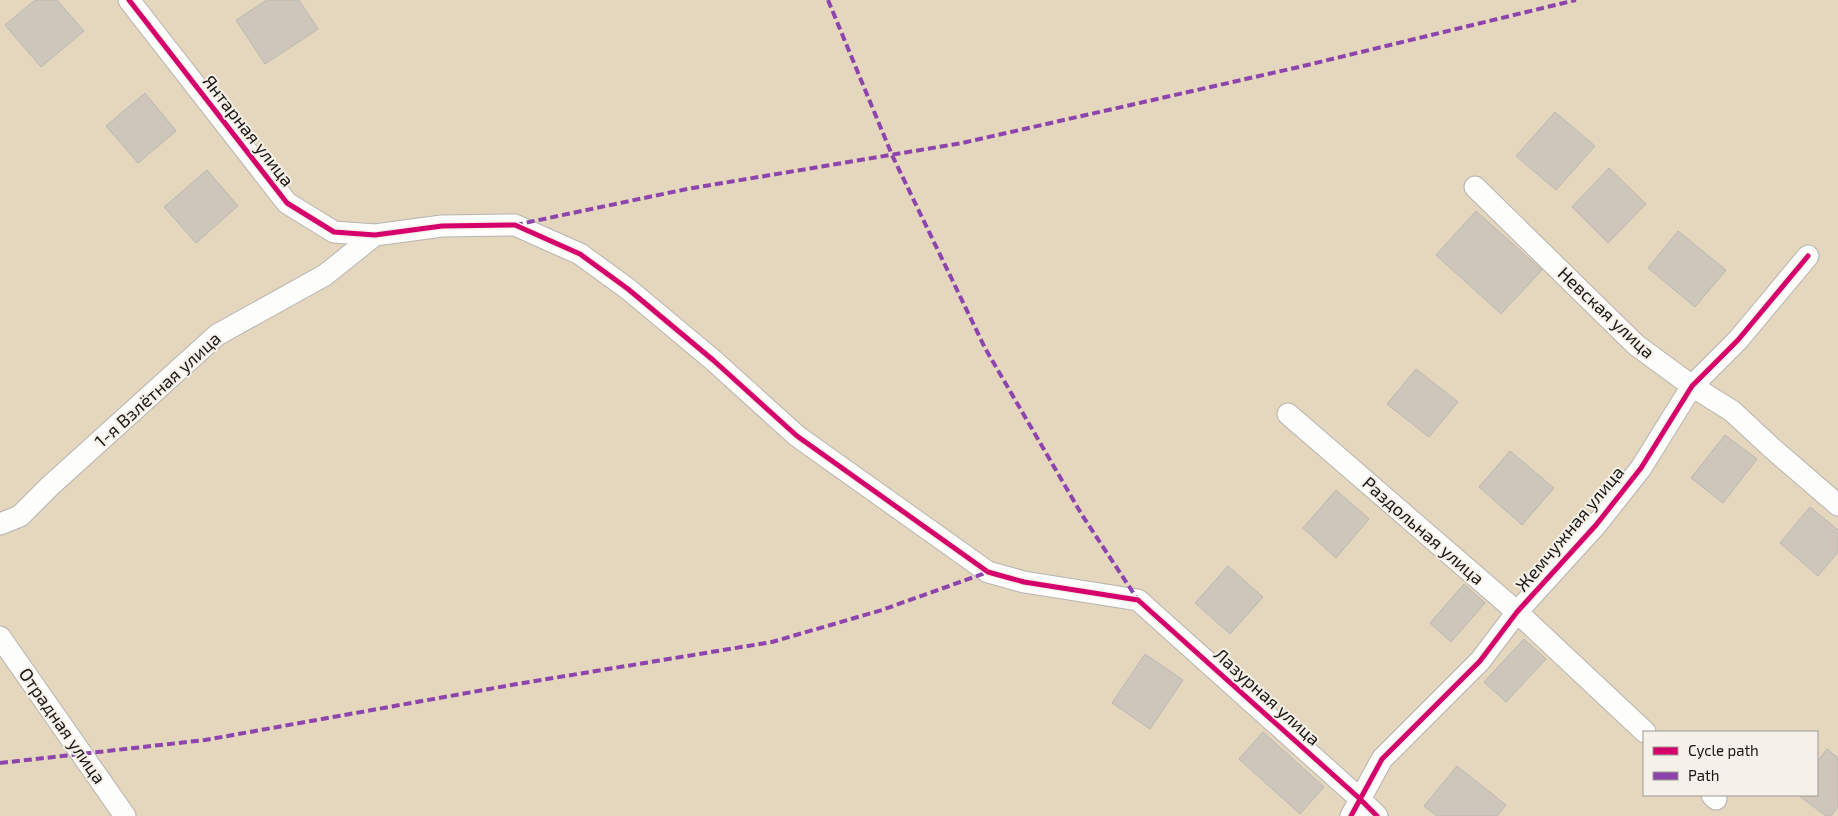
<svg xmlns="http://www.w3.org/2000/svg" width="1838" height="816" font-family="'Exo 2',sans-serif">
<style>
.green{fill:#e5d6be;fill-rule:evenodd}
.building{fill:#cec6ba;stroke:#b9b7b4}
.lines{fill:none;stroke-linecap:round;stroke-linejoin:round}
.minor-casing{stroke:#b7b4b1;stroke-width:23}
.minor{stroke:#fdfdfc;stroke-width:21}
.quiet{stroke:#8e44ad;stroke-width:4;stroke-dasharray:8 4;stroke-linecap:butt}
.cycleway-casing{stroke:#f5f0e8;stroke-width:8}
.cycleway{stroke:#d6006c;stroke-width:5}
.labels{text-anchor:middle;stroke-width:4;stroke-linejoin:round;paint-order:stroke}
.street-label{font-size:18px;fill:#1a1815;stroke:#f5f0e8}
</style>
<rect width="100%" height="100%" fill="#f2efeb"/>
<path class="green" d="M 0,0 L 1838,0 L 1838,816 L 0,816 ZM 1644,732 L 1817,732 L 1817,795 L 1644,795 Z"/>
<path class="building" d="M 35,0 L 57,0 L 84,31 L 41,67 L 5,25 Z
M 267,0 L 299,0 L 318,29 L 265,64 L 236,20 Z
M 145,93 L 176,131 L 138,163 L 106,126 Z
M 1555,112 L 1595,146 L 1556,190 L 1516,156 Z
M 1609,168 L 1646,204 L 1608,243 L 1572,207 Z
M 207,170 L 238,206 L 196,243 L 164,207 Z
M 1476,211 L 1542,270 L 1501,314 L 1436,255 Z
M 1678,231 L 1726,270 L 1695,307 L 1648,268 Z
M 1416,369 L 1458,402 L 1429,437 L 1387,404 Z
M 1725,435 L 1757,459 L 1723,503 L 1691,478 Z
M 1510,451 L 1554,488 L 1522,525 L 1479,487 Z
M 1336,490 L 1369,519 L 1336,558 L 1303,528 Z
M 1810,507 L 1838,530 L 1838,552 L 1818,576 L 1780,543 Z
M 1228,566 L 1263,597 L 1230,634 L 1195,603 Z
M 1464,584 L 1485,603 L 1451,642 L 1430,623 Z
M 1524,639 L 1546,659 L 1506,702 L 1484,682 Z
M 1145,654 L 1183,680 L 1150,729 L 1112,703 Z
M 1263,732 L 1324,787 L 1300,814 L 1239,759 Z
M 1827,749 L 1838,758 L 1838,807 L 1831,816 L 1826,816 L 1798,795 L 1817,795 L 1817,762 Z
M 1457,766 L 1506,805 L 1497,816 L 1437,816 L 1424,806 Z"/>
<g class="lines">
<defs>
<path id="minor" d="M 129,0 L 287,203 L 334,232 L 375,235 L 442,226 L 515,225 L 580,254 L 628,289 L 713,360 L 797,436 L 988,572 L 1024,582 L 1138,600 L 1359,798 L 1377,816
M 1475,187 L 1636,345 L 1692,386 L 1732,411 L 1773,449 L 1838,505
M 1288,414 L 1517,612 L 1645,732
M 0,524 L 20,516 L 50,486 L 217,335 L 325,275 L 375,235
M 0,637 L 125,816
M 1712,795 L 1716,799
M 1351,816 L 1382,759 L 1480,661 L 1517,612 L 1596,525 L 1641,468 L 1692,386 L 1738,340 L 1808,256"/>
</defs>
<use href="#minor" class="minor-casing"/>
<use href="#minor" class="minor"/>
<path class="quiet" d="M 828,0 L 892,155 L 985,348 L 1082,515 L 1138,600
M 515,225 L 687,189 L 962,143 L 1299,67 L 1576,0
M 0,763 L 205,740 L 517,684 L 772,642 L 882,610 L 988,572"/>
<defs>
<path id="cycleway" d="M 129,0 L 287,203 L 334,232 L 375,235 L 442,226 L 515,225 L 580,254 L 628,289 L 713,360 L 797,436 L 988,572 L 1024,582 L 1138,600 L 1359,798 L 1377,816
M 1351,816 L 1382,759 L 1480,661 L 1517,612 L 1596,525 L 1641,468 L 1692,386 L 1738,340 L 1808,256"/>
</defs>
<use href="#cycleway" class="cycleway-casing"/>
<use href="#cycleway" class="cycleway"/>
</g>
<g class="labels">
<g class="street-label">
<text transform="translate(248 131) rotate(52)" y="6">Янтарная улица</text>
<text transform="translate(1606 313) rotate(43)" y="6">Невская улица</text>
<text transform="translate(158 390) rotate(-42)" y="6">1-я Взлётная улица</text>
<text transform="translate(1570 529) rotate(-50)" y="6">Жемчужная улица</text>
<text transform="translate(1423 531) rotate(41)" y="6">Раздольная улица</text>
<text transform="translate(1267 697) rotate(42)" y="6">Лазурная улица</text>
<text transform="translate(62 726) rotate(55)" y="6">Отрадная улица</text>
</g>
</g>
<rect x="1643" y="731" width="175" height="65" fill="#f5f0e8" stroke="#9d9a94"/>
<rect x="1653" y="747" width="25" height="8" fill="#d6006c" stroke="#9d9a94"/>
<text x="1688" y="756" font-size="15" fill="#1a1815">Cycle path</text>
<rect x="1653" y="772" width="25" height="8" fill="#8e44ad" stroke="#9d9a94"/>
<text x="1688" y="781" font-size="15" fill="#1a1815">Path</text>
</svg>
